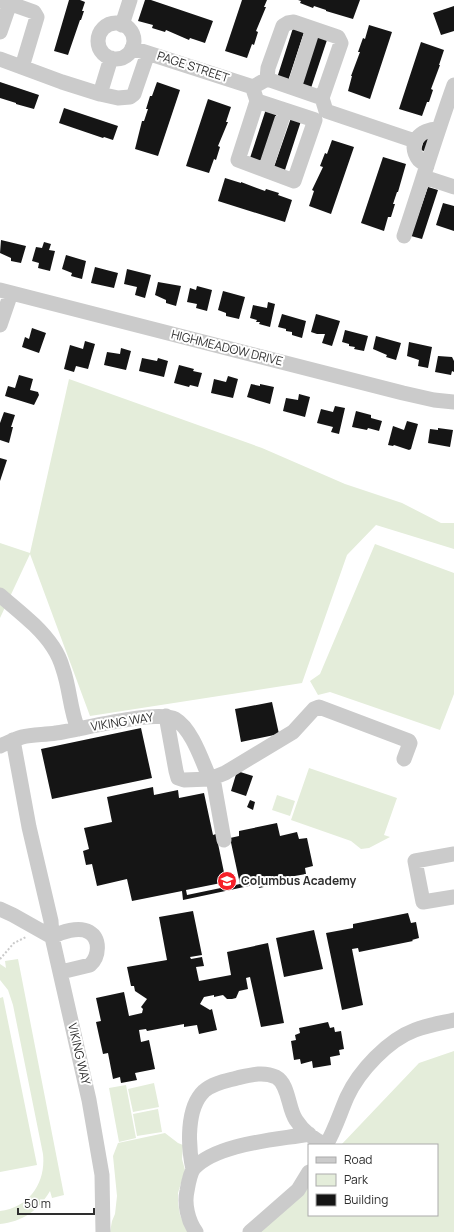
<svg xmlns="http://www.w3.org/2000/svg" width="454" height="1232" font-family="Manrope,sans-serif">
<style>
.green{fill:#e4edda}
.building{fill:#151515}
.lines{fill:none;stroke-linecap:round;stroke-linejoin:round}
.path{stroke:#cbcbcb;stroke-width:2;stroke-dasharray:2 2;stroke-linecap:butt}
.minor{stroke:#cbcbcb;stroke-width:15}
.labels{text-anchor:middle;stroke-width:4;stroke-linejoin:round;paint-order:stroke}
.street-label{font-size:12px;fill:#2e2e2e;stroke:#fff}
.poi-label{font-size:12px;font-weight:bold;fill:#2e2e2e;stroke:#fff;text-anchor:start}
</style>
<rect width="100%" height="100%" fill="#fff"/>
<path class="green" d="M 69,379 L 262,448 L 345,484 L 402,503 L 441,523 L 454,523 L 454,549 L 376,525 L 347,555 L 302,683 L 90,716 L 30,554 L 0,618 L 0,543 L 30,553 Z
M 375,544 L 454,573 L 454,694 L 440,730 L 330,692 L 318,695 L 310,681 L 320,674 Z
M 309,768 L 397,798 L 384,835 L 390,837 L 369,848 L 361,849 L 351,841 L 291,820 Z
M 277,795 L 295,801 L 290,816 L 272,810 Z
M 18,959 L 64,1195 L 52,1198 L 50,1191 C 39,1210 22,1222 0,1224 L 0,1211 C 30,1207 46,1182 43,1154 L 13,1005 L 8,990 L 0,980 L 0,964 L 6,968 L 5,961 Z
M 3,997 L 37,1165 L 0,1172 L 0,998 Z
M 454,1051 L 454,1232 L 257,1232 L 309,1178 L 309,1215 L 437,1215 L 437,1145 L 341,1145 L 419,1063 Z
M 154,1083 L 159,1107 L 133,1112 L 128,1089 Z
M 126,1085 L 136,1138 L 119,1142 L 109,1088 Z
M 158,1109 L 162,1132 L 137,1136 L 133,1114 Z
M 165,1133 L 178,1143 L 183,1145 L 182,1159 L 185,1170 L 178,1193 L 178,1203 L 180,1215 L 188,1232 L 110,1232 L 112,1221 L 115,1214 L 117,1196 L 113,1156 L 118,1143 Z"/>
<path class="building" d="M 69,0 L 80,0 L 85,2 L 82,11 L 84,11 L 81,20 L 80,20 L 68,55 L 54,51 Z
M 145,0 L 151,0 L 213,21 L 205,43 L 190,38 L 189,40 L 166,30 L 165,32 L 152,28 L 153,25 L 138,21 Z
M 242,0 L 267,0 L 264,7 L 266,7 L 256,31 L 258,32 L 254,45 L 252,44 L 247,58 L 225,51 Z
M 298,0 L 360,0 L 353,19 L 326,11 L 326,10 L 314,6 L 313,8 L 300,3 L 301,1 Z
M 454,6 L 454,31 L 441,35 L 433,13 Z
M 369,25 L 392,32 L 370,99 L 348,91 L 352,76 L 351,76 L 360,52 L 358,52 L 363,38 L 365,39 Z
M 293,28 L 304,32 L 288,81 L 277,78 Z
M 317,37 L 327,40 L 311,88 L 301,85 Z
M 421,42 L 444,50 L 439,65 L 440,65 L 431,89 L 433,90 L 429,102 L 427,102 L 422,116 L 399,109 Z
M 0,82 L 39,95 L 34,109 L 16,104 L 16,103 L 0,98 Z
M 157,82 L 180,90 L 158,156 L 135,149 L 142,121 L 144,121 L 148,109 L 146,109 L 150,96 L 152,96 Z
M 208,99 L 231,107 L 226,122 L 228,122 L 218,146 L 220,147 L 216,160 L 214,159 L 209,173 L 186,166 Z
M 64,108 L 118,126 L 113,140 L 104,137 L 103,138 L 59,123 Z
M 266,109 L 277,113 L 261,161 L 250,158 Z
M 291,118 L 301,121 L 285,170 L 274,167 Z
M 425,137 L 430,139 L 426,152 L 421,150 Z
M 332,140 L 354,147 L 331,214 L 309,206 L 314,191 L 312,190 L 323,167 L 320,166 L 325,153 L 327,154 Z
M 383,157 L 406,164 L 398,192 L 397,192 L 393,204 L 395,204 L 391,217 L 388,217 L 384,231 L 361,223 Z
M 225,178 L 241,183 L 241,182 L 265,191 L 266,189 L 279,193 L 278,195 L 292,200 L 285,222 L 218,201 Z
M 428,187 L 438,190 L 422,239 L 411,236 Z
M 443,203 L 454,206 L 454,231 L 436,225 Z
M 1,240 L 26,246 L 21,263 L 11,261 L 11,258 L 0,253 Z
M 44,242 L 51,244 L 49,250 L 55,251 L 50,271 L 38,268 L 39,263 L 32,261 L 36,247 L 42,248 Z
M 66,255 L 86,261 L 82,279 L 71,276 L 72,273 L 62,269 Z
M 95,267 L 118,273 L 114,288 L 91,283 Z
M 127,269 L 151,275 L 145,298 L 135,295 L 137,287 L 124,284 Z
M 158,282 L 181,286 L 176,306 L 166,303 L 166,300 L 155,295 Z
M 197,286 L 212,290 L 207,311 L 196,308 L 197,304 L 187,302 L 190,288 L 196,290 Z
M 223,291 L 245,297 L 239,319 L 226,316 L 226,313 L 218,310 Z
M 268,302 L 275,304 L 270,327 L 259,324 L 260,322 L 256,322 L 257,320 L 250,318 L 253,305 L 267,308 Z
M 282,314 L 306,321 L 302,338 L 292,335 L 292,332 L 286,331 L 286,329 L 278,327 Z
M 316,314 L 340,321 L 332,346 L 322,343 L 325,334 L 317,334 L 311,332 Z
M 32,328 L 46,333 L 39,353 L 22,347 L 25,337 L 29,339 Z
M 345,330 L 368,336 L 364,351 L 354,349 L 355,347 L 349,346 L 349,344 L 342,342 Z
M 376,336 L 401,343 L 396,360 L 386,357 L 387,355 L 373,349 Z
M 85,341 L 95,344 L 88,369 L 76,366 L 74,372 L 64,369 L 70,345 L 83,349 Z
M 409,342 L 432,347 L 428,368 L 418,366 L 419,360 L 407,356 Z
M 121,348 L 131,351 L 126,370 L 104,365 L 107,352 L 120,354 Z
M 438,356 L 452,357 L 454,361 L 454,372 L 452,371 L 451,375 L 435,372 Z
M 142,358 L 157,361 L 158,358 L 168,361 L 164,377 L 139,371 Z
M 179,365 L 194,369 L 193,371 L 202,373 L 198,387 L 190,385 L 189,387 L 174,383 Z
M 19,375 L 33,379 L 30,390 L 38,392 L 39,395 L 34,405 L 5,396 L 8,386 L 15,388 Z
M 228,376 L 238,379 L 233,398 L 211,393 L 214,379 L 226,382 Z
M 251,384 L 260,386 L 260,384 L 274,387 L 270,404 L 247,397 Z
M 299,394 L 310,397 L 305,417 L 283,411 L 286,398 L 298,400 Z
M 335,406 L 345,408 L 339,434 L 331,432 L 333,427 L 317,423 L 321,409 L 333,412 Z
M 356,411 L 371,415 L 371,418 L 382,421 L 379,431 L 368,428 L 367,430 L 352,427 Z
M 4,412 L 15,415 L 11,427 L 13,427 L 9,443 L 0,440 L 0,423 Z
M 407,421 L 418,424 L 411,449 L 409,450 L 394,445 L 393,446 L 388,445 L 393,426 L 404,430 Z
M 438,428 L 453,430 L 450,447 L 428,443 L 430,429 L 438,430 Z
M 0,458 L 7,460 L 0,481 Z
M 272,702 L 279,734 L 241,742 L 235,709 Z
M 141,728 L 152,778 L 52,799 L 41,749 Z
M 237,771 L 253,776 L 246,796 L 231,791 Z
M 153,787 L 154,795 L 178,790 L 179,798 L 204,793 L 213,835 L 216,834 L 226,882 L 186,890 L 187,895 L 240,884 L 230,838 L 239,836 L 239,831 L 277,823 L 280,836 L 297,832 L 299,839 L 307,838 L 313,866 L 305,868 L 306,874 L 289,877 L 290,882 L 276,885 L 275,880 L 272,881 L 273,885 L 259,888 L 258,884 L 183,900 L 182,891 L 132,901 L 127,879 L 97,886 L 92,864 L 86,865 L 83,851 L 89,849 L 84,828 L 112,822 L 107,797 Z
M 250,800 L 255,802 L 253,810 L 247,807 Z
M 193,911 L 202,955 L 190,957 L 191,959 L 202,957 L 204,966 L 196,967 L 199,981 L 231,975 L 227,952 L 268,943 L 284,1023 L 261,1027 L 250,977 L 246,978 L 248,989 L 239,991 L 236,998 L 232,999 L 227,999 L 223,995 L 214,997 L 214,995 L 204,997 L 200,1004 L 210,1010 L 212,1009 L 217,1030 L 199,1034 L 197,1025 L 184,1027 L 184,1024 L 147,1031 L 146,1029 L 139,1030 L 141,1042 L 149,1040 L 155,1069 L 135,1073 L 137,1080 L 121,1083 L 120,1077 L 113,1079 L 108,1053 L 103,1054 L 96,1022 L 101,1021 L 96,998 L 124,992 L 129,1016 L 142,1013 L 143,1009 L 141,1007 L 147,999 L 135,991 L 134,986 L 131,986 L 127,967 L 167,960 L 159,917 Z
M 408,913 L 411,923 L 416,922 L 419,938 L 412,940 L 413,941 L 359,952 L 358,948 L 352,949 L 363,1005 L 342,1010 L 326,933 L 353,928 L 353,924 Z
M 314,930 L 323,969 L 284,977 L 276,938 Z
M 328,1022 L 330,1028 L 334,1027 L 335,1032 L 341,1031 L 344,1049 L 339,1050 L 340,1055 L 330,1057 L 331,1065 L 313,1068 L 312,1061 L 301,1064 L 300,1059 L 294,1060 L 291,1041 L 296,1040 L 295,1035 L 300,1033 L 299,1028 Z"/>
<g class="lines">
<path class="path" d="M 0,959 L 14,943 L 26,937"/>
<path class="minor" d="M 0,0 L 34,12 L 37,17 L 22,67
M98 41a18 18 0 1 1 36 0a18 18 0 1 1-36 0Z
M 122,25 L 130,0
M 0,32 L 10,3
M 132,48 L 253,87 L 267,79 L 322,98 L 326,111 L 415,141
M 0,59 L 62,82 L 100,94 L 111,58
M 267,79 L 268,68 L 283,26 L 288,23 L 294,22 L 338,37 L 341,43 L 322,98
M 294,88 L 313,29
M 254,92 L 257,101 L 315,120
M 100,94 L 118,98 L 130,97 L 134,94 L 136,88 L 148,53
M 257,101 L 238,160 L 294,181 L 315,120
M 427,166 C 425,164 421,162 419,160 C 406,143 421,129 438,129
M 265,170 L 285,110
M 424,177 L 454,187
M 404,236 C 421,185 436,135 454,85
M 0,290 L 403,393 L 434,400 L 454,402
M 0,325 L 11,293
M 0,595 C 18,611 39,626 53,647 C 57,653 61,662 63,669 C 70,689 70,710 78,729
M 166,716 L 176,771 L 178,778 L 184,780 L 210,779 L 225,773 L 293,732 L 314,709 L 319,707 L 409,741 L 410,743 L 404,759
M 13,740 L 29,827 L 51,921 L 52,937 C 61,932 79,926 89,932 C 101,939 99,957 90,965 L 61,972
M 0,746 C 7,743 15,739 22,737 C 33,734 44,735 56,733 C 79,730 158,709 175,719 C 192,729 202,761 210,779
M 213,778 L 224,840
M 454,854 L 415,861 L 423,902 L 454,897
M 0,909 L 13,915 L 52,937 L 89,1100 L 102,1175 L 103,1232
M 326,1145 C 335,1130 340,1113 347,1097 C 359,1071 388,1040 415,1030 C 428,1025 441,1023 454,1020
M 193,1169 C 188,1147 186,1108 204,1091 C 213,1083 226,1081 237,1078 C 250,1075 263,1071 276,1077 C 289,1084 288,1109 296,1120 C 303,1131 315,1140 326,1145
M 196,1232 C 188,1221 184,1204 187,1191 C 188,1185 190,1173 194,1168 C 218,1143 276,1140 309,1134
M 250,1232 L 298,1190 L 309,1172"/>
</g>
<defs>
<symbol id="school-disc" viewBox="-11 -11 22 22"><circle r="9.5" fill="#f62029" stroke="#fff"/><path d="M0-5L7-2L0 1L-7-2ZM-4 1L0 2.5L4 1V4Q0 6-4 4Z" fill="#fff"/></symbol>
</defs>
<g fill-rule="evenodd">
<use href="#school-disc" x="216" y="870" width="22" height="22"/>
</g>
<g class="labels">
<g class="street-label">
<text transform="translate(193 67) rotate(18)" y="4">PAGE STREET</text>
<text transform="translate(227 348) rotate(14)" y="4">HIGHMEADOW DRIVE</text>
<text transform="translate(122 722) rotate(-9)" y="4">VIKING WAY</text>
<text transform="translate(79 1054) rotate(77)" y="4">VIKING WAY</text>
</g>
<g class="poi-label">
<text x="241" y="885">Columbus Academy</text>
</g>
</g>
<rect x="308" y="1144" width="130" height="72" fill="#ffffff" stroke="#ababab"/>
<rect x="316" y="1157" width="20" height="6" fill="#cbcbcb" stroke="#ababab"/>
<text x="344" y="1164" font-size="12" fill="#2e2e2e">Road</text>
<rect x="316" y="1174" width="20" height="12" fill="#e4edda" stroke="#ababab"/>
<text x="344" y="1184" font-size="12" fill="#2e2e2e">Park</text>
<rect x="316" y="1194" width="20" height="12" fill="#151515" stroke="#ababab"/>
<text x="344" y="1204" font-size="12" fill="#2e2e2e">Building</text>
<path d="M18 1208v6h76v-6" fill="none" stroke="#2e2e2e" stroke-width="2"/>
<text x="24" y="1208" font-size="12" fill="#2e2e2e" stroke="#ffffff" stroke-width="3" paint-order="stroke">50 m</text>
</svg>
